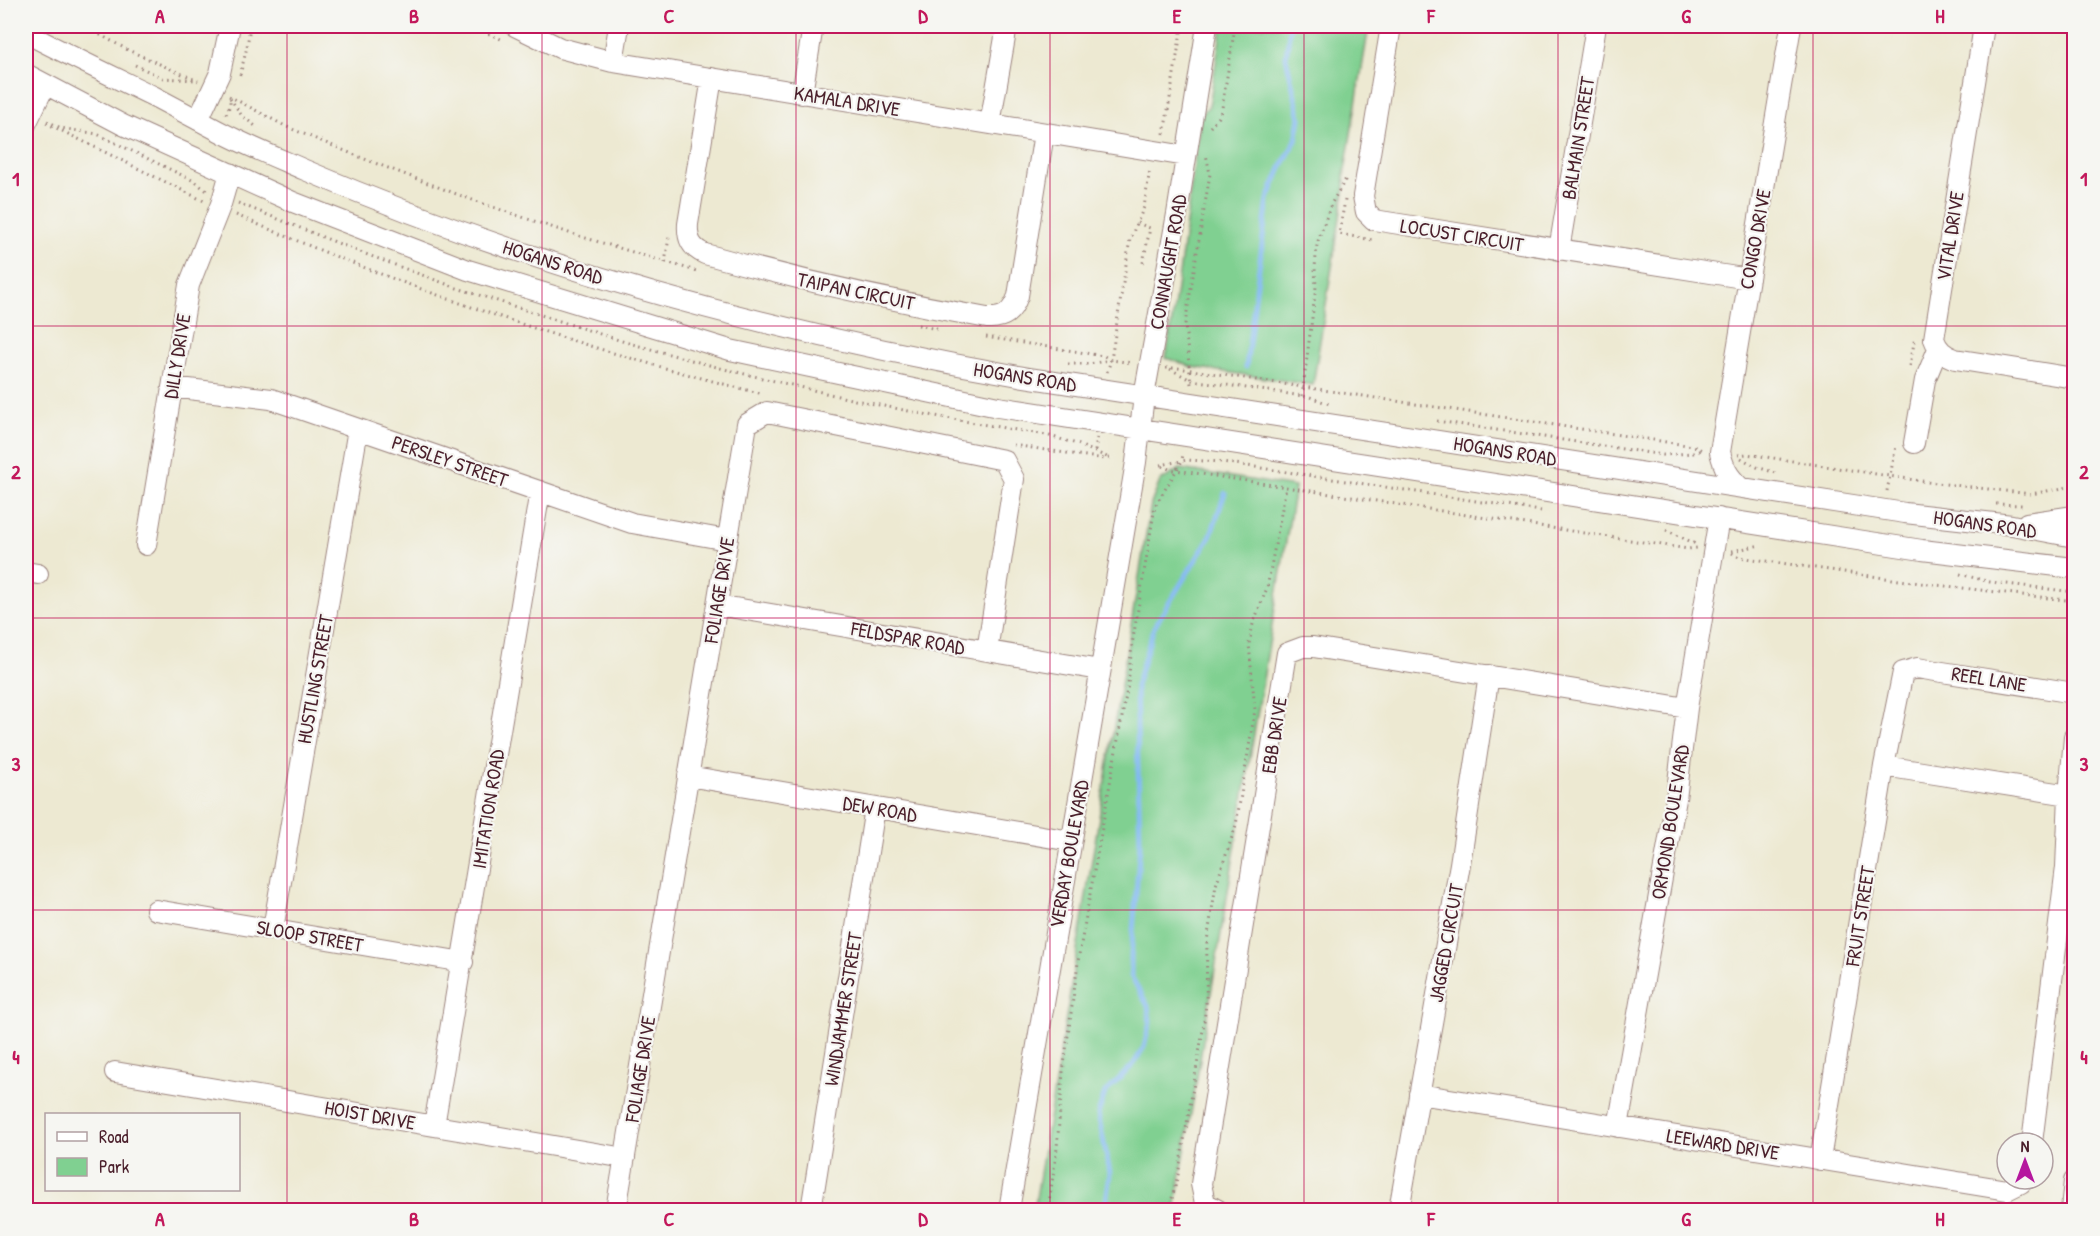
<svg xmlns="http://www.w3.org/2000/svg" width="2100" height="1236" font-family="'Patrick Hand',sans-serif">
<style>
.green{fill:#80d091;stroke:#65785e;stroke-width:1.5}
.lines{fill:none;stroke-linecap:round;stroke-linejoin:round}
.stream{stroke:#82b9f2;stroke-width:5}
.minor-casing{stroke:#9c847e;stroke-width:22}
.path{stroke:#9c847e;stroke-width:3;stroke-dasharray:1.5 4.5;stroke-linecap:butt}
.minor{stroke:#fff;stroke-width:20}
.grid{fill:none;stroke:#c2185b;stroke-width:1.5;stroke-opacity:0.55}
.labels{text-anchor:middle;stroke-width:4.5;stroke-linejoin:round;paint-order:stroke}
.street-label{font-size:20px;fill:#4a1f2b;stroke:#f6f6f2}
.neatline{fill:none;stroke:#c2185b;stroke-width:2}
.grid-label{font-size:20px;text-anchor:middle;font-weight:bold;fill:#c2185b}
</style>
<rect width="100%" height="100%" fill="#f6f6f2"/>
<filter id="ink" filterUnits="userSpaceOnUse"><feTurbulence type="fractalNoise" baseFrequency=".0167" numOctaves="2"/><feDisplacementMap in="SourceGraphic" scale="12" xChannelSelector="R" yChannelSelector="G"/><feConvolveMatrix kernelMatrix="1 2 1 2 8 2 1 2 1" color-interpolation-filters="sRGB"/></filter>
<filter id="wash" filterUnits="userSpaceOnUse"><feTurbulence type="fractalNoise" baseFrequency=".008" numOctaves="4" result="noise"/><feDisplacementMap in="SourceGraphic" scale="24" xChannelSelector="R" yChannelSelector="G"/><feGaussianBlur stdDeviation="1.35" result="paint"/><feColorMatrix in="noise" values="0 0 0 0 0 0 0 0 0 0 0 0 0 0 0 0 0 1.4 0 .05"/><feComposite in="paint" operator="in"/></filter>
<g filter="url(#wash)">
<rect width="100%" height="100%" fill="#ede9d2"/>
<path class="green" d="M 1222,26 L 1369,26 L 1344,176 L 1345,186 L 1313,385 L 1192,367 L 1166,358 C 1180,277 1189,196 1201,115 L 1209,106 Z
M 1180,469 L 1295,487 L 1175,1210 L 1034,1210 L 1151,504 L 1160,481 Z"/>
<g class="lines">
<path class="stream" d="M 1246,367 L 1268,199 L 1282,166 L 1296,140 L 1300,118 L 1286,57 L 1290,26
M 1105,1210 L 1110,1173 L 1098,1114 L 1105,1093 L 1133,1065 L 1144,1047 L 1150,1022 L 1148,1006 L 1131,976 L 1131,956 L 1140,843 L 1136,686 L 1154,627 L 1210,537 L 1225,493"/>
</g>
</g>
<g filter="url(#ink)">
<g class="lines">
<defs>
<path id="minor" d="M 515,26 L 560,48 L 613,62 L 1186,156
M 1391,26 L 1363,196 L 1366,212 L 1374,220 L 1749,279
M 1984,26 L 1934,339 C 1938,350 1944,355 1955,359 L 2074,378
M 26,33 C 68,55 112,76 155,97 C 176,108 196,119 217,130 C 245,145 275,157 305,170 C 537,270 782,335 1030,378 L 1905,513 L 2012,525 L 2074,537
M 613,62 L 619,26
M 26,74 L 123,125 L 293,202 L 468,270 L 730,350 L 998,407 L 1922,550 L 2074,568
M 712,78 L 688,224 C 687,239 691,248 705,254 C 798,280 892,301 987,318 C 1005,319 1012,312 1018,296 L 1044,133
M 802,94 L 813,26
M 198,120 L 220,73 L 230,26
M 26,124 L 45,85
M 990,124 L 1007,26
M 1559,250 L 1596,26
M 172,387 L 271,399 L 632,523 L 727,540
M 1914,443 L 1925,380 L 1938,349
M 1740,487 C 1728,476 1724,468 1720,452 L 1791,26
M 2027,523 L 2074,516
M 146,545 L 189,285 L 221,204 L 230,173
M 26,572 L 38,574
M 717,605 L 1100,670
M 1884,766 L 2069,795 L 2066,867 L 2032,1143
M 688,776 L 1071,841
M 2069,795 L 2074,737
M 156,910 L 463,962
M 273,929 L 358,429
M 115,1072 L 625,1158
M 1419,1094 L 2007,1190 L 2021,1183 L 2023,1179
M 434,1126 L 540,491
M 1618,1127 L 1676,799 L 1687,708 L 1719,518
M 1820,1160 L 1884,766 L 1903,672 L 1917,668 L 2074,693
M 616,1210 L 747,424 L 767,412 L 1004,460 L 1014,479 L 987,651
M 811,1210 L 875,808
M 1009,1210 L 1136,462 L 1144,396 L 1177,214 L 1207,26
M 1218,1210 L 1205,1203 L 1201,1184 L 1287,653 L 1303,647 L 1313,647 L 1687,708
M 1399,1210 L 1460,864 L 1489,675
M 2071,1210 L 2074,1181"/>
</defs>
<use href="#minor" class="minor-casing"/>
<path class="path" d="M 84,26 L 128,50 L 198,81
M 472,26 L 503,40
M 135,65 L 163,78 L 194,80
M 240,75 L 247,47 L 250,26
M 229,96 L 287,127 L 367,160 L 475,201 L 569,233 L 696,271
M 230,98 L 242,116 L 258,128
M 226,114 L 230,105 L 230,98
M 47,121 L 61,128 L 97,134 L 194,181 L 207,191
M 46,123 L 204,201
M 1210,127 L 1219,117 L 1222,108 L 1235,26
M 1164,134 L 1182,26
M 1345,200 L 1339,234 L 1373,240
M 238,203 L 360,252 L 457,288 L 625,342 L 724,369 L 855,400 L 923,414 L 1046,435 L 1077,444 L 1109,458
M 236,215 C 407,289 582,349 763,394
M 1137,223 L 1150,228 L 1143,263
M 665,263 L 669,237
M 918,325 L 941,330
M 986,337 L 1104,356 L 1111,360 L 1133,363
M 1068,364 L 1089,364 L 1111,360
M 1910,366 L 1915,337
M 1166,368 L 1178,368 L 1693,446 L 1702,450
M 1170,369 L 1191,380 L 1310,397 L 1332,405
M 1107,372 L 1111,360 L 1130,239 L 1144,207 L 1150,169
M 1191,384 L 1185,324 L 1210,174 L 1206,154
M 1302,396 L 1316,287 L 1315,268 L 1317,244 L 1331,204 L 1347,177
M 1437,421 L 1663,455 L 1693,453 L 1702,450
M 1013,445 L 1105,459 L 1109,458
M 1095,451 L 1097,438
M 1738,455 L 1747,454 L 1928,482 L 2031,494 L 2074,486
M 1741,458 L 1757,467 L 1776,473
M 1160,465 L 1187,460 L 1222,462 L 1541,511
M 1162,466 L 1169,469 L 1688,549 L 1697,548
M 1887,491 L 1896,446
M 1996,504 L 2023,505
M 1666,530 L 1698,545
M 1732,551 L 1761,545
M 1732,553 L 1739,557 L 1920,583 L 2074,601
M 1960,574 L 1990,582 L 2074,592
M 1048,1210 L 1057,1148 L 1063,1072 L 1079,955 L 1128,684 L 1132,645 L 1155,506 L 1182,461 L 1183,453
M 1169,1210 L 1178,1175 L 1203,1030 L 1206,1004 L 1207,941 L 1212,910 L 1216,885 L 1236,825 L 1255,710 L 1249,644 L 1253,624 L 1267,588 L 1286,487"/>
<use href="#minor" class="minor"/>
</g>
</g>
<path class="grid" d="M 287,26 L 287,1210M 542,26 L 542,1210M 796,26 L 796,1210M 1050,26 L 1050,1210M 1304,26 L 1304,1210M 1558,26 L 1558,1210M 1813,26 L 1813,1210M 26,326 L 2074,326M 26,618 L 2074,618M 26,910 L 2074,910"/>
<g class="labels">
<g class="street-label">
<text transform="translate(847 101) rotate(9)" y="7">KAMALA DRIVE</text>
<text transform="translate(1578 138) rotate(-81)" y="7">BALMAIN STREET</text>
<text transform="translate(1462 235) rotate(9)" y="7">LOCUST CIRCUIT</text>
<text transform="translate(1950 236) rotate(-81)" y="7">VITAL DRIVE</text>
<text transform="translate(1755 239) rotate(-80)" y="7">CONGO DRIVE</text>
<text transform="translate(553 262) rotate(18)" y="7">HOGANS ROAD</text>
<text transform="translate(1168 262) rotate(-80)" y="7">CONNAUGHT ROAD</text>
<text transform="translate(856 291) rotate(12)" y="7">TAIPAN CIRCUIT</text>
<text transform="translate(177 356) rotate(-81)" y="7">DILLY DRIVE</text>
<text transform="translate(1025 377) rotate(9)" y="7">HOGANS ROAD</text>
<text transform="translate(1505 451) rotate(9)" y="7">HOGANS ROAD</text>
<text transform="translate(450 461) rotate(19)" y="7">PERSLEY STREET</text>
<text transform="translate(1985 524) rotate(8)" y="7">HOGANS ROAD</text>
<text transform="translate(719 590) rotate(-81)" y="7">FOLIAGE DRIVE</text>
<text transform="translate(908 638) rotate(10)" y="7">FELDSPAR ROAD</text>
<text transform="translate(315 679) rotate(-80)" y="7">HUSTLING STREET</text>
<text transform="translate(1989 679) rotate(9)" y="7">REEL LANE</text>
<text transform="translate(1274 735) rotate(-81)" y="7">EBB DRIVE</text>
<text transform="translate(488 809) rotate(-81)" y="7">IMITATION ROAD</text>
<text transform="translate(880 809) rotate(10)" y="7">DEW ROAD</text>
<text transform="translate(1670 822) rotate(-81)" y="7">ORMOND BOULEVARD</text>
<text transform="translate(1069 854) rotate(-80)" y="7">VERDAY BOULEVARD</text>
<text transform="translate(1860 916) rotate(-81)" y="7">FRUIT STREET</text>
<text transform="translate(310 936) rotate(10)" y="7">SLOOP STREET</text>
<text transform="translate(1446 943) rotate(-80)" y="7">JAGGED CIRCUIT</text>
<text transform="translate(843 1009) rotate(-81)" y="7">WINDJAMMER STREET</text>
<text transform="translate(640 1069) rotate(-81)" y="7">FOLIAGE DRIVE</text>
<text transform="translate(370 1115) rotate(10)" y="7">HOIST DRIVE</text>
<text transform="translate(1723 1144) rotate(9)" y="7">LEEWARD DRIVE</text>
</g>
</g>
<rect width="2100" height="1236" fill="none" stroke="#f6f6f2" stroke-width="66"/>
<rect x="45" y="1113" width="195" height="78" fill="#f6f6f2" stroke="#b1a0a2" stroke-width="1.5"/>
<rect x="57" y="1132" width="30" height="9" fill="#ffffff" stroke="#b1a0a2" stroke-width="1.5"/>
<text x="99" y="1143" font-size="18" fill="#4a1f2b">Road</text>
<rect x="57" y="1158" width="30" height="18" fill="#80d091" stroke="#b1a0a2" stroke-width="1.5"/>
<text x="99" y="1173" font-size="18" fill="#4a1f2b">Park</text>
<g transform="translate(2025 1161)"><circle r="28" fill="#f6f6f2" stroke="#b1a0a2" stroke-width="1.5"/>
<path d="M0-4.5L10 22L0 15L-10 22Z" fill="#b5179e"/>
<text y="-9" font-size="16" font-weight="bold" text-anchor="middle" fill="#4a1f2b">N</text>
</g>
<rect x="33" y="33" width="2034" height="1170" class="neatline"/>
<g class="grid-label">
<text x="160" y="23">A</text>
<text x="414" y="23">B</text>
<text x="669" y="23">C</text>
<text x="923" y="23">D</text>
<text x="1177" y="23">E</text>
<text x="1431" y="23">F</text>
<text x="1686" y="23">G</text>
<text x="1940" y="23">H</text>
<text x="16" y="186">1</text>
<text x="2084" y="186">1</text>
<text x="16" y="479">2</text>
<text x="2084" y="479">2</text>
<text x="16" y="771">3</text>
<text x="2084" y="771">3</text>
<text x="16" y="1064">4</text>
<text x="2084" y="1064">4</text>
<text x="160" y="1226">A</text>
<text x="414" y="1226">B</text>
<text x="669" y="1226">C</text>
<text x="923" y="1226">D</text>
<text x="1177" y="1226">E</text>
<text x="1431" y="1226">F</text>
<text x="1686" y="1226">G</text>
<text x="1940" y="1226">H</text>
</g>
</svg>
